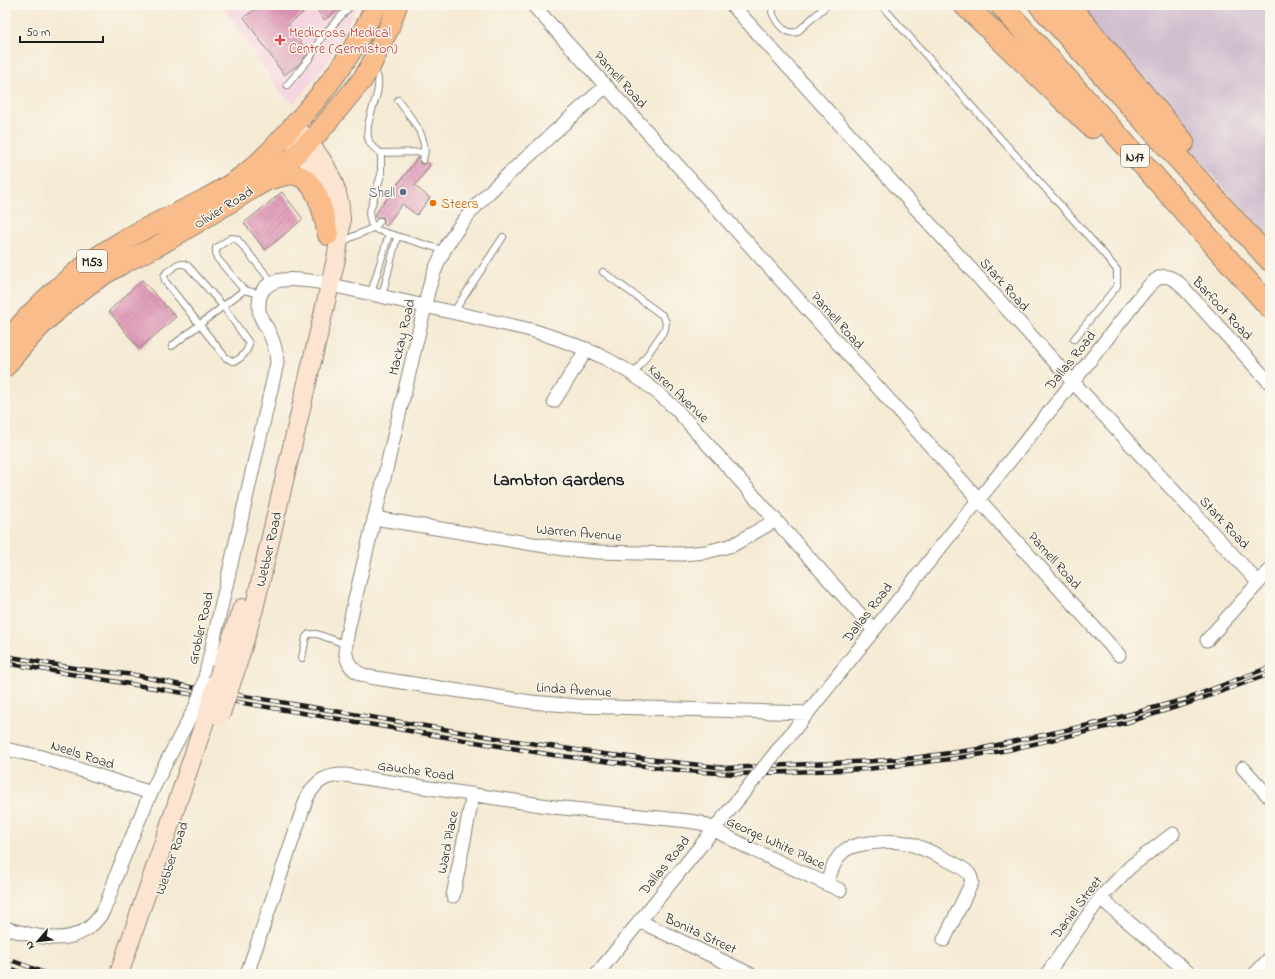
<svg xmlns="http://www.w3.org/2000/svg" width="1275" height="979" font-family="'Indie Flower',sans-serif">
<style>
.built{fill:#f4cfde}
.industrial{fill:#d0bdce}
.building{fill:url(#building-hatch)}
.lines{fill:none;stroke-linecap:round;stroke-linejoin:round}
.lane-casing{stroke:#888378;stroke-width:8}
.street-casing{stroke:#888378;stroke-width:15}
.secondary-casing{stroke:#888378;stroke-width:20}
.primary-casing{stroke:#888378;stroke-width:22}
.highway-casing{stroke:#888378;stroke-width:24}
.lane{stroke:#fff;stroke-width:6}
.street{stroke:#fff;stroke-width:13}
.secondary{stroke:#fde4d0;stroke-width:18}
.primary{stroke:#f9bc8a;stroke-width:20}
.highway{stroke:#f9bc8a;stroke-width:22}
.rail-casing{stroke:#1c1c1c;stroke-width:4.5}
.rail{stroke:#fbf7ec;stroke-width:3;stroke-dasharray:9;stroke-linecap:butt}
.street-bridge-casing{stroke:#888378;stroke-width:15;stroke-linecap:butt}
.secondary-bridge-casing{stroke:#888378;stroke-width:20;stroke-linecap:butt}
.street-bridge{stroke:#fff;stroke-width:13}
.secondary-bridge{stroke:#fde4d0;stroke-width:18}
.health-dot{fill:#e0444e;stroke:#fbf7ec;stroke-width:1.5}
.service-dot{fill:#5c6f8a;stroke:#fbf7ec;stroke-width:1.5}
.food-dot{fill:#e8710a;stroke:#fbf7ec;stroke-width:1.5}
.labels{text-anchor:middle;stroke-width:3;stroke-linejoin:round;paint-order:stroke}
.shield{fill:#fbf7ec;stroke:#5f5e5a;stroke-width:1}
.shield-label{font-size:13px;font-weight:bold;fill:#1c1c1c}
.health-label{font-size:14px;fill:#be3a42;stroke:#fbf7ec;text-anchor:start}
.street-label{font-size:14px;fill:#1c1c1c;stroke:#fbf7ec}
.service-label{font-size:14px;fill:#4e5e75;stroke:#fbf7ec;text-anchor:end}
.food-label{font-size:14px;fill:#c56008;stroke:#fbf7ec;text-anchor:start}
.district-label{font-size:18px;font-weight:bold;fill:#1c1c1c;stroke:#fbf7ec}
</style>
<defs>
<pattern id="building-hatch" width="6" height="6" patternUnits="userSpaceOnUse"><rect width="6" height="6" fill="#dd92b4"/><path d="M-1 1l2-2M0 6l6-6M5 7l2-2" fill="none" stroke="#b27692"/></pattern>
</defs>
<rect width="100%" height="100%" fill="#fbf7ec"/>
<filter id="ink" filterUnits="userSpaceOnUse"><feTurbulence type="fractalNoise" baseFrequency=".025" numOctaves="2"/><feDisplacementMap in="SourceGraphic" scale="8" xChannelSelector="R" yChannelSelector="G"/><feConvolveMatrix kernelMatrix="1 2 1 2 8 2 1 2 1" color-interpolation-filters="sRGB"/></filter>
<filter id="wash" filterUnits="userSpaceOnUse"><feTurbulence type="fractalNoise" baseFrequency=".012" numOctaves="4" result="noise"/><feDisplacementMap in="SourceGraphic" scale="16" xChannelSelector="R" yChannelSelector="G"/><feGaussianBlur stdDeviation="0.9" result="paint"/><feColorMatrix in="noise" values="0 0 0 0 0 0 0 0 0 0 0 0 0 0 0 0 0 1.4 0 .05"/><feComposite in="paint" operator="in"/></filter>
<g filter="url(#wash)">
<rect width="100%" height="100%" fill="#f5ead4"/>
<path class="built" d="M 222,5 L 358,5 L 327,64 L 294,103 L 282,94 Z"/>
<path class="industrial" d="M 1061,5 L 1270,5 L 1270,240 Z"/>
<g id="blocks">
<path class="building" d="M 262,5 L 345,5 L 324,20 L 314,5 L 288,24 L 308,53 L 298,65 L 284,75 L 244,17 Z
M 418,157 L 419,157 L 419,161 L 420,164 L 424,164 L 427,162 L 430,165 L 415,186 L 430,198 L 417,215 L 402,204 L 386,226 L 384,224 L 384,220 L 383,217 L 379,217 L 376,218 L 374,216 Z
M 282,192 L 303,219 L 265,250 L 244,223 Z
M 142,280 L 176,317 L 139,349 L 109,311 Z"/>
</g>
</g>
<g filter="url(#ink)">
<use href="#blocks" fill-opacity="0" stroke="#888378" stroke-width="1"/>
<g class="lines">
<defs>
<path id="lane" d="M 775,5 L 772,12 C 776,23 785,35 797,32 L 827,5
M 881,5 L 1105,255 L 1117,270 L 1117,286 L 1074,339
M 371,69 C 373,71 376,73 377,75 C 384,94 360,124 370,143 C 372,147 377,150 381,153
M 287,85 L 310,58 L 321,38 L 351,5
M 398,100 C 410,117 430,137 423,160
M 425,152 L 381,153 L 381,175 L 369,214 L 371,223 L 377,230 L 443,250
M 341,242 L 375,227 L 380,221
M 178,264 L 184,264 L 188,266 L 223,306 L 249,343 C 249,349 240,362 232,361 C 231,361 228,358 226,358 L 165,281 L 164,276 L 167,272 Z
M 603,272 L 662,315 L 666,322 L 665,329 L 634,374
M 244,290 L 217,258 L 216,253 L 216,248 L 231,238 L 237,239 L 272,282
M 371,293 L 389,234
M 382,296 L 397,237
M 453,313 L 503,237
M 172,346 L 244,290 L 261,294
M 302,658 L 306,637 L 309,634 L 317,634 L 345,644"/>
<path id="street" d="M 533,5 L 1119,655
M 732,5 L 1073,382 L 1258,582
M 606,86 C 581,108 556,130 532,153 C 482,197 436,238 425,306 L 353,608 C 348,634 333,668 369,677 L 531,702 L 578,706 L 808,713
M 554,401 L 587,349
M 374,518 L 564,549 L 598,552 L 682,554 L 706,552 L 733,545 L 776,520
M 1207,640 L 1270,570
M 204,682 L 277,363 C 277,350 273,340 267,328 C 264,324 261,319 260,314 C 258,309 259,302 260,296 C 268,273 299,280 318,282 L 531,330 C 590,348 631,366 676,409 L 874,630
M 5,749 L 38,756 L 151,793
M 777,751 L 1073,382 L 1146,289 C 1157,277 1164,271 1179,283 L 1270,383
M 1243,768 L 1270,798
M 826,884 C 831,873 834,859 844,851 C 855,842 892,840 906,843 C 917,845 964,866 969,874 C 971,876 971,879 972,882 L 944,940
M 453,896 L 473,794
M 1100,898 L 1190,974
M 639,921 L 750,974
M 5,928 C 31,935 62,946 87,929 C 93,925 98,919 102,913 C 109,900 113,885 118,871 C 129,845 139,818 151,793 C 165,763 181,735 196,706
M 247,974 L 307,797 C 317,780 326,775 345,775 L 554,807 L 688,821 L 701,823 L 749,848 L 840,890
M 597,974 L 753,781
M 1047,974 L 1100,898 L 1130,867 L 1173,834
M 1255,974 L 1270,958"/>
<path id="secondary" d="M 296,147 C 309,161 321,180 325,199
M 221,668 L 242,608
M 236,669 L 254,609 L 336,259 C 338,246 341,232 341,219 C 340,180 319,153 294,125
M 119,974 L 208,712"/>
<path id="primary" d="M 268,180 C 276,178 287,173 295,175 C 318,179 324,216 328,235
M 5,343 C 38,303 76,268 121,242 C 159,219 202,205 238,179 C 260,164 277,144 295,124 C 328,88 356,50 376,5
M 5,367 C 36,327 76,289 120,265 C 135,256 152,250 166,241 C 199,222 232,201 265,181 L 280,169 L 318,133 L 362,80 L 370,67 L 388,30 L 397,5"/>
<path id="highway" d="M 965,5 L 1092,127
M 1001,5 L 1270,307
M 1040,5 L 1270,260
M 1068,5 L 1183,142"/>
</defs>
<use href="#lane" class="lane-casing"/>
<use href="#street" class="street-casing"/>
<use href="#secondary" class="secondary-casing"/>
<use href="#primary" class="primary-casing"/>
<use href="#highway" class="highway-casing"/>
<use href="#lane" class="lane"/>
<use href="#street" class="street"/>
<use href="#secondary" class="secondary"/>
<use href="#primary" class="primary"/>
<use href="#highway" class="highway"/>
<defs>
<path id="rail" d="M 5,656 L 80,669 L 135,675 L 190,687 L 497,738 L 603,754 L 726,768 L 874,761 L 913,758 L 979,749 L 1098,723 L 1138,712 L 1186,699 L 1270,667
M 5,663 L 553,755 L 687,771 L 736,774 L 867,769 L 951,759 L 1008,750 L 1128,722 L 1189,703 L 1270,674
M 5,958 L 48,974
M 5,966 L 25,974"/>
</defs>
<use href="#rail" class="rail-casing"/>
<use href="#rail" class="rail"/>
<defs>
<path id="street-bridge" d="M 196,706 L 204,682
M 753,781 L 777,751"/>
<path id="secondary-bridge" d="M 208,712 L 221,668
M 220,716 L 236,669"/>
</defs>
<use href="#street-bridge" class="street-bridge-casing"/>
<use href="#secondary-bridge" class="secondary-bridge-casing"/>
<use href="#street-bridge" class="street-bridge"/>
<use href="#secondary-bridge" class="secondary-bridge"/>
</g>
</g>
<path class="health-dot" d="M278 34h4v4h4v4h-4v4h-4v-4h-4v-4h4z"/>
<circle class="service-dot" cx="403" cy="192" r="4"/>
<circle class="food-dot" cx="433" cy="203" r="4"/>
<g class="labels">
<g class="shield">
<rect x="1121" y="145" width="28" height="22" rx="3"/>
<rect x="77" y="250" width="30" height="22" rx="3"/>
</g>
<g class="shield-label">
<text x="1135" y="161">N17</text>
<text x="92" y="266">M53</text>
</g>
<g class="health-label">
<text x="289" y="37">Medicross Medical<tspan x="289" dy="16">Centre (Germiston)</tspan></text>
</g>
<g class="street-label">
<text transform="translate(621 79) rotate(48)" y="5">Parnell Road</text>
<text transform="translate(223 207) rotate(-32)" y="5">Olivier Road</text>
<text transform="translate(1005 284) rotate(48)" y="5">Stark Road</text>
<text transform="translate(1223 308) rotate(47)" y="5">Barfoot Road</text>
<text transform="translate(838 320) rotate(48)" y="5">Parnell Road</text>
<text transform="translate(401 337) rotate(-77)" y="5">Mackay Road</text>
<text transform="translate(1070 360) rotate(-51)" y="5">Dallas Road</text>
<text transform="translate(679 393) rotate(43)" y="5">Karen Avenue</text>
<text transform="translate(1225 522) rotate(47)" y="5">Stark Road</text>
<text transform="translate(579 532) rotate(5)" y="5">Warren Avenue</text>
<text transform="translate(268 549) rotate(-77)" y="5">Webber Road</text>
<text transform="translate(1055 560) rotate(48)" y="5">Parnell Road</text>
<text transform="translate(867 612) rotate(-52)" y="5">Dallas Road</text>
<text transform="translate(200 628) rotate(-77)" y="5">Grobler Road</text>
<text transform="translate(574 689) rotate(4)" y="5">Linda Avenue</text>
<text transform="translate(83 754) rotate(18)" y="5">Neels Road</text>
<text transform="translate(416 770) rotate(8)" y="5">Gauche Road</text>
<text transform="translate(447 842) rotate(-79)" y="5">Ward Place</text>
<text transform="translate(776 842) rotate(25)" y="5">George White Place</text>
<text transform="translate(171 858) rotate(-71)" y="5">Webber Road</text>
<text transform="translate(664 865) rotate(-51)" y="5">Dallas Road</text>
<text transform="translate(1076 907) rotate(-53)" y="5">Daniel Street</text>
<text transform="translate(701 933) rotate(25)" y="5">Bonita Street</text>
</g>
<g class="service-label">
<text x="395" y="197">Shell</text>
</g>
<g class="food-label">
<text x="441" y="208">Steers</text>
</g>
<g class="district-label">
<text x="559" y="485">Lambton Gardens</text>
</g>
</g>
<rect width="1275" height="979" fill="none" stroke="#fbf7ec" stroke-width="20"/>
<g transform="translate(38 941) rotate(242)" stroke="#fbf7ec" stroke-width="3" paint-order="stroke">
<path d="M0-3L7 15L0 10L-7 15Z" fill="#1c1c1c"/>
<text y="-6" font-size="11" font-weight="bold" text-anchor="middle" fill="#1c1c1c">N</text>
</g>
<path d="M20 36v6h83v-6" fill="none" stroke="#1c1c1c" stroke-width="2"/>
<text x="26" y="36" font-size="12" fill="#1c1c1c" stroke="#fbf7ec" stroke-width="3" paint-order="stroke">50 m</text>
</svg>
